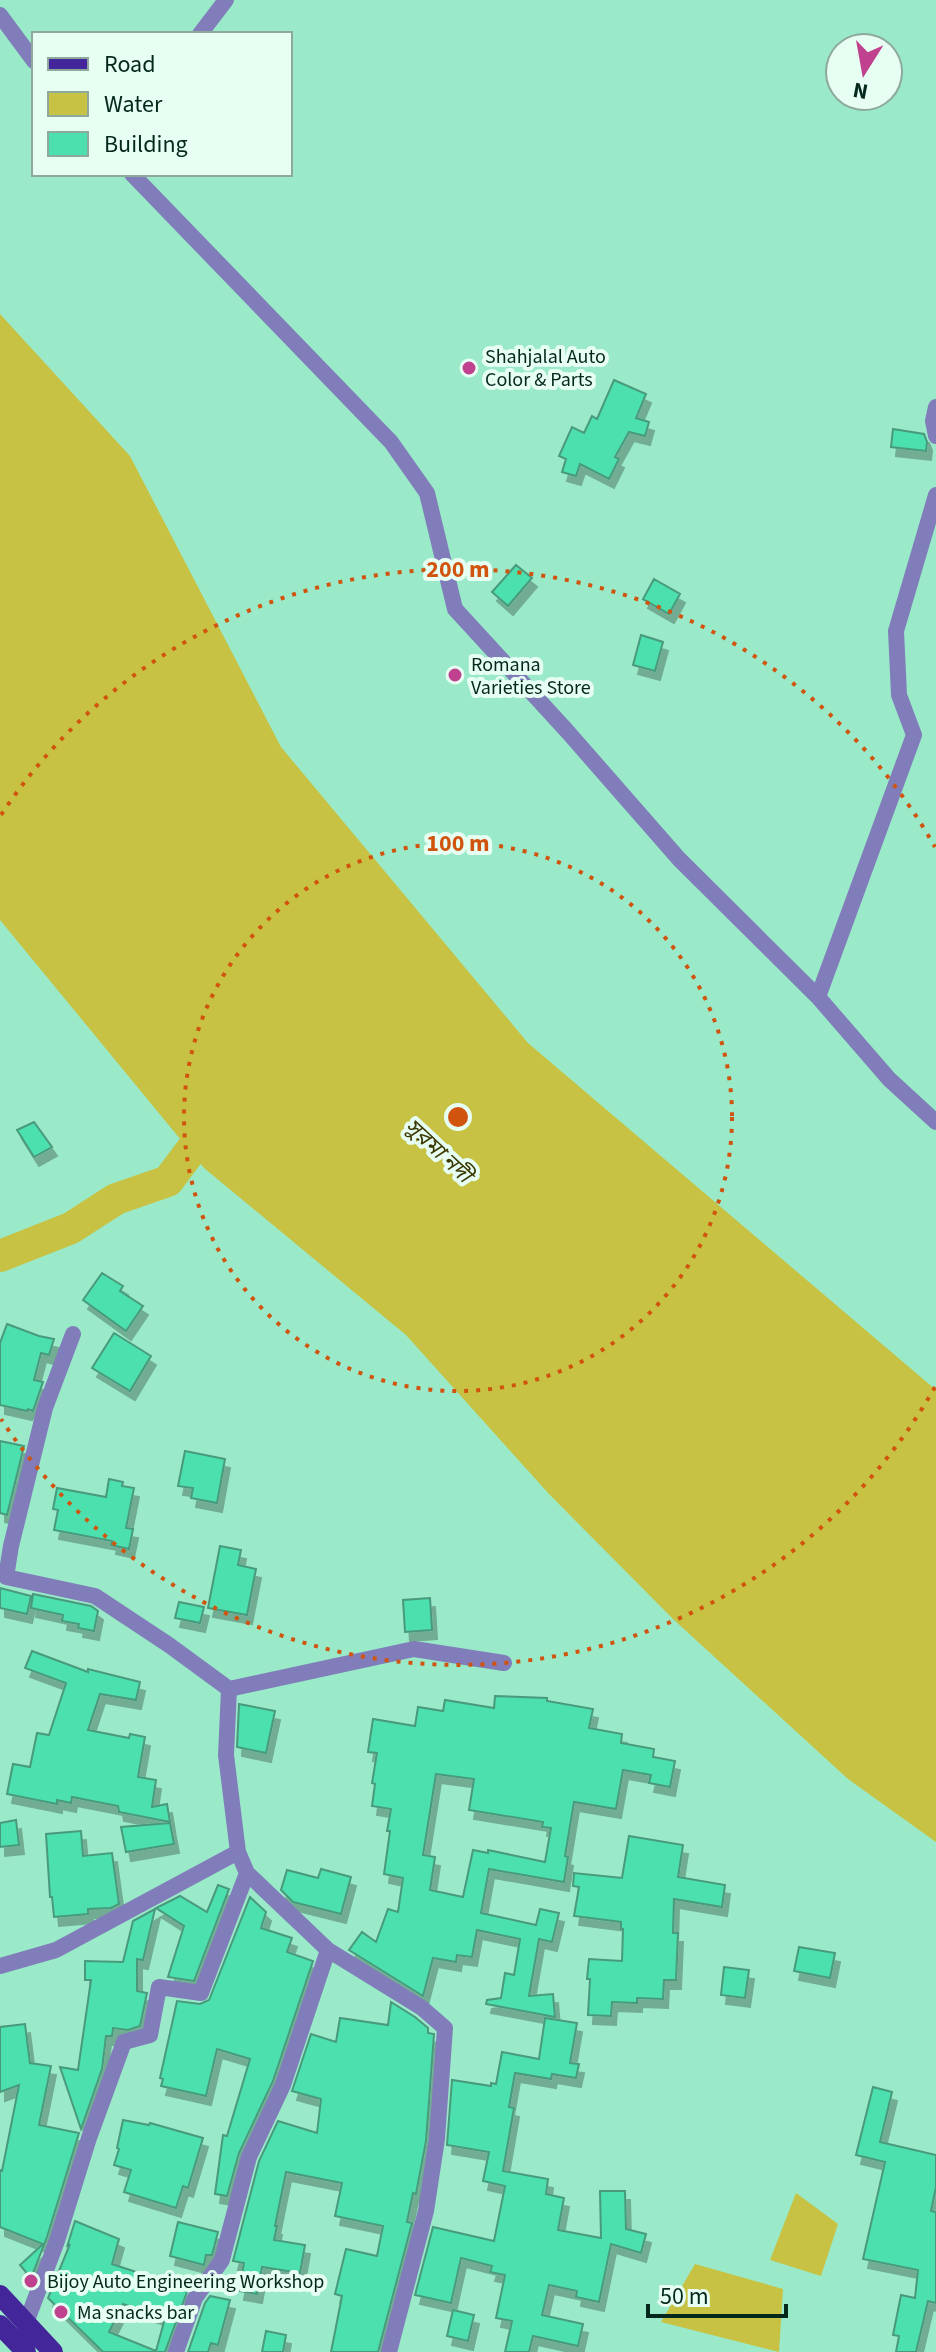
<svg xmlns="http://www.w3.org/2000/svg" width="936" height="2352" font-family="'Source Sans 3','Noto Sans Bengali',sans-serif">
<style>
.water{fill:#c7c243}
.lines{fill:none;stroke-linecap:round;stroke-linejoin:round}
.river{stroke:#c7c243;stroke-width:32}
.building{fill:#4be0ae;stroke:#499a7c;stroke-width:2;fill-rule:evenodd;filter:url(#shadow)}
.street{stroke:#817dba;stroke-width:16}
.primary{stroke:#432699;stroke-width:20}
.ring{fill:none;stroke:#d1540e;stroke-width:4;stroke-dasharray:4 8}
.poi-dot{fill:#c0428f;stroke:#e7fef3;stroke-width:3}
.labels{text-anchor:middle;stroke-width:8;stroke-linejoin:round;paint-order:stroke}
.poi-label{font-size:20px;fill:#05281d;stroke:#e7fef3;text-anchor:start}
.water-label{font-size:22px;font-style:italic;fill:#3b3802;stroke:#e7fef3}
.centre{fill:#d1540e;stroke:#e7fef3;stroke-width:4}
.ring-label{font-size:24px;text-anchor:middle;font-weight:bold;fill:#d1540e;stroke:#e7fef3;stroke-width:8;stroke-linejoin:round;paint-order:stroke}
</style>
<defs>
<filter id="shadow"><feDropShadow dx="5" dy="9" stdDeviation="0" flood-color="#0004"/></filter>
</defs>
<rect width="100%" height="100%" fill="#9aeac9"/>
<path class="water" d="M 0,314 L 130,456 L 281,747 L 528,1043 L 936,1390 L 936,1842 L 848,1779 L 673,1619 L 549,1494 L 406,1335 L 204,1168 L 0,920 Z
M 796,2193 L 838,2224 L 821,2276 L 770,2260 Z
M 695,2264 L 783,2289 L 779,2352 L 661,2322 Z"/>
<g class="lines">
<path class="river" d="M 0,1256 L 71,1228 L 116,1199 L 168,1181 L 216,1117"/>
</g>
<path class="building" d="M 614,380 L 646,394 L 636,418 L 649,422 L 645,436 L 629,432 L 615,457 L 619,459 L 609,479 L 580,464 L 576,476 L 562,472 L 566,459 L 559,456 L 572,427 L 584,433 L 592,416 L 597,419 Z
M 893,429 L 924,434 L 927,442 L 926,451 L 891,447 Z
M 516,565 L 532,578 L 508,606 L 492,592 Z
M 654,579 L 680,594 L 669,614 L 643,599 Z
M 641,635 L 663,642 L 655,671 L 633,665 Z
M 34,1122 L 52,1147 L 34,1157 L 17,1130 Z
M 102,1273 L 123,1286 L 120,1291 L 143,1306 L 126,1331 L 83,1300 Z
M 7,1324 L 39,1336 L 54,1339 L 49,1355 L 41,1353 L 34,1380 L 43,1382 L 33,1411 L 28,1409 L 27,1411 L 0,1405 L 0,1343 Z
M 114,1333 L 151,1356 L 130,1391 L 92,1368 Z
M 0,1441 L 24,1446 L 7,1515 L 0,1513 Z
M 185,1451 L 225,1459 L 217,1503 L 191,1498 L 193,1488 L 178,1486 Z
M 109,1479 L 123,1482 L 122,1486 L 134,1488 L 126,1528 L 133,1529 L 129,1549 L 111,1545 L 112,1541 L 54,1530 L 58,1510 L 53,1509 L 57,1488 L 106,1497 Z
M 220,1546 L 241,1550 L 238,1565 L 256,1569 L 247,1615 L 208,1608 Z
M 0,1588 L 31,1596 L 27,1614 L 0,1608 Z
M 33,1594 L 91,1606 L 98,1611 L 94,1631 L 78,1628 L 79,1624 L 62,1621 L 63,1615 L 31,1608 Z
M 430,1598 L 432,1630 L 405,1632 L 403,1600 Z
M 179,1602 L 204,1607 L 200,1623 L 175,1618 Z
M 32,1651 L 88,1672 L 88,1669 L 140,1682 L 136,1700 L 100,1694 L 88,1730 L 129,1738 L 130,1734 L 145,1737 L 138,1777 L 156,1780 L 152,1807 L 167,1804 L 170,1822 L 119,1812 L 118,1806 L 72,1797 L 71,1803 L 57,1800 L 57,1804 L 7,1794 L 13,1764 L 30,1767 L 37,1733 L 49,1735 L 66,1683 L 25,1668 Z
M 495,1696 L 547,1698 L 547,1701 L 593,1709 L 589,1728 L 622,1734 L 621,1743 L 654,1749 L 653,1757 L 675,1761 L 670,1787 L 649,1783 L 651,1775 L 623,1770 L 616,1809 L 574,1802 L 565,1856 L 568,1857 L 564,1882 L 489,1869 L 481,1913 L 536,1925 L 540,1909 L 559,1913 L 552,1942 L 539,1939 L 529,1996 L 553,1994 L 555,2017 L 486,2004 L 487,2000 L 501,1998 L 505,1973 L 514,1975 L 520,1939 L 477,1930 L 472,1957 L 457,1955 L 456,1962 L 433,1958 L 423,1996 L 349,1950 L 362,1932 L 376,1942 L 388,1909 L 398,1912 L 403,1878 L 384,1874 L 390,1831 L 387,1831 L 391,1809 L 372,1806 L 375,1784 L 372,1783 L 377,1753 L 368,1752 L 373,1719 L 415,1726 L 418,1707 L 443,1711 L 445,1700 L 494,1708 ZM 436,1774 L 474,1779 L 469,1810 L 543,1822 L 542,1827 L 551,1828 L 545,1862 L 488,1850 L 488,1853 L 473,1850 L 463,1897 L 430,1890 L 435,1857 L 423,1855 Z
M 239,1704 L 275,1711 L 266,1753 L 237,1747 Z
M 16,1820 L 19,1845 L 0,1847 L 0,1823 Z
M 170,1823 L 174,1844 L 126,1852 L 121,1827 Z
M 81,1831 L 83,1856 L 112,1853 L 119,1904 L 111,1908 L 88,1909 L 88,1914 L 54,1917 L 52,1897 L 50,1897 L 46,1834 Z
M 629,1836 L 683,1845 L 678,1877 L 725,1885 L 722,1907 L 674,1899 L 673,1933 L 678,1933 L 676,1980 L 664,1980 L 663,1999 L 637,1998 L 637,2003 L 612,2002 L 611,2016 L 588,2015 L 590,1979 L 587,1979 L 589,1959 L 622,1961 L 623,1929 L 621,1929 L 621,1922 L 574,1916 L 579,1887 L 573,1886 L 574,1873 L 622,1878 Z
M 321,1869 L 351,1877 L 341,1914 L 293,1902 L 281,1890 L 287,1870 L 318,1878 Z
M 218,1885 L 229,1889 L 194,1981 L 168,1977 L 184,1926 L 156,1908 L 180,1896 L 207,1912 Z
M 250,1897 L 266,1912 L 261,1928 L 292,1938 L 287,1952 L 313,1961 L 273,2081 L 239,2153 L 227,2196 L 215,2194 L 223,2135 L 227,2136 L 250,2059 L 217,2049 L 206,2096 L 161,2086 L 163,2079 L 160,2078 L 177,2001 L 200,2004 L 209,2000 Z
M 155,1909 L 143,1960 L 137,1959 L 137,1991 L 147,1993 L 140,2026 L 128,2030 L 113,2028 L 112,2036 L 106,2036 L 102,2069 L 81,2129 L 60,2067 L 78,2070 L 91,1980 L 85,1980 L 85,1961 L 123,1962 L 133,1921 Z
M 799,1947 L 835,1953 L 830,1978 L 794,1971 Z
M 724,1967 L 749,1970 L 745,1998 L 721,1995 Z
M 391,2002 L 415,2017 L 428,2028 L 428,2033 L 434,2034 L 426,2141 L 416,2194 L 413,2193 L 407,2222 L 412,2223 L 378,2352 L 331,2352 L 342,2296 L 335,2294 L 346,2249 L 377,2256 L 383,2226 L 335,2216 L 342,2183 L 286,2172 L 275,2226 L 277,2226 L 274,2240 L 305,2245 L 300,2273 L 262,2267 L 257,2294 L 239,2291 L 244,2263 L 233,2261 L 259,2161 L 278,2121 L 317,2133 L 321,2099 L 292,2091 L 311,2034 L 336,2042 L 340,2018 L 388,2025 Z
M 545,2018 L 577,2023 L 570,2063 L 579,2064 L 576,2078 L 552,2074 L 551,2079 L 515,2073 L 509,2107 L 514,2108 L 503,2171 L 548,2179 L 546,2194 L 564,2198 L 558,2230 L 601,2238 L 600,2191 L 625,2191 L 626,2229 L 646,2234 L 641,2253 L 611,2244 L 599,2302 L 576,2297 L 577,2291 L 549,2285 L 542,2315 L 583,2324 L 578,2346 L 533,2336 L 529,2352 L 505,2352 L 512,2321 L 496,2318 L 505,2275 L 490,2272 L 492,2266 L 461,2258 L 451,2303 L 415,2295 L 433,2227 L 494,2241 L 505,2186 L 483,2181 L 489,2152 L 447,2145 L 452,2080 L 491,2086 L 491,2083 L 496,2084 L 502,2052 L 539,2059 Z
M 25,2024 L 30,2063 L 51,2066 L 39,2125 L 79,2133 L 47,2237 L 31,2278 L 20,2265 L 43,2244 L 0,2227 L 0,2170 L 2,2171 L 19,2085 L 0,2092 L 0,2027 Z
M 873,2087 L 892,2092 L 880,2142 L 936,2155 L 936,2187 L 931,2211 L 936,2212 L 936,2303 L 928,2301 L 916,2352 L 896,2352 L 899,2336 L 893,2335 L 901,2295 L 915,2298 L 918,2270 L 863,2259 L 885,2162 L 856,2155 Z
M 123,2120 L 149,2125 L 150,2123 L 203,2138 L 188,2188 L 183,2186 L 176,2208 L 124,2192 L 131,2170 L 114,2165 L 119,2149 L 117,2148 Z
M 75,2221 L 119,2239 L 112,2264 L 188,2289 L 165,2352 L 103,2352 L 48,2298 L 70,2244 L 67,2247 ZM 123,2304 L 165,2318 L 156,2351 L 109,2332 Z
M 178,2222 L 218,2232 L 212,2255 L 206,2255 L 204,2265 L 170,2256 Z
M 210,2296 L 230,2300 L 218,2345 L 211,2343 L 208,2352 L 188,2352 L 205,2303 Z
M 453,2310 L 474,2315 L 468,2341 L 447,2336 Z
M 266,2331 L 286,2335 L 283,2352 L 262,2352 Z"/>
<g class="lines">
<path class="street" d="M 0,15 L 34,61
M 200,34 L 226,0
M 132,174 L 391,442 L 427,493 L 455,609 L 567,731 L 679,859 L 818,997 L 889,1079 L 936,1122
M 936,407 L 933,421 L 936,436
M 818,997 L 914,735 L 899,695 L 896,631 L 936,495
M 73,1334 L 45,1408 L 11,1546 L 6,1577 L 95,1596 L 169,1645 L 229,1689 L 414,1649 L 504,1663
M 229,1689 L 226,1755 L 238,1852 L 247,1873 L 328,1950 L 422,2008 L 445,2028 L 437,2139 L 426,2211 L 389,2352
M 0,1966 L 56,1950 L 238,1852
M 26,2323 L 57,2241 L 89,2138 L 124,2042 L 150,2035 L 159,1987 L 201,1993 L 247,1873
M 176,2352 L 195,2298 L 222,2260 L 249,2157 L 283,2085 L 328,1950"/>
<path class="primary" d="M 0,2295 L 53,2352
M 0,2325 L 26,2352"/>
</g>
<g class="ring">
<circle cx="458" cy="1117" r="274"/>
<path d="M935 1387A548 548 0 0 1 1 1419M1 815A548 548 0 0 1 935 847"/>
</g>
<g class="poi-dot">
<circle cx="469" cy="368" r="8"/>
<circle cx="455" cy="675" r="8"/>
<circle cx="31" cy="2281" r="8"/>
<circle cx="61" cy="2312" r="8"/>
</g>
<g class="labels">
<g class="poi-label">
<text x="485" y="363">Shahjalal Auto<tspan x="485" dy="23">Color &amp; Parts</tspan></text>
<text x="471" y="671">Romana<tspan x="471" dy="23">Varieties Store</tspan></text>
<text x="47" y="2288">Bijoy Auto Engineering Workshop</text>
<text x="77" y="2319">Ma snacks bar</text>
</g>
<g class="water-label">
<text transform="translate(439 1150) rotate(43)" y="8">সুরমা নদী</text>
</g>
</g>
<circle cx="458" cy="1117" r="12" class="centre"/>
<g class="ring-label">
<text x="458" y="577">200 m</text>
<text x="458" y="851">100 m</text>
</g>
<rect x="32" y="32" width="260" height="144" fill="#e7fef3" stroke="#8da89d" stroke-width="2"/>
<rect x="48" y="58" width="40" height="12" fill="#432699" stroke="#8da89d" stroke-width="2"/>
<text x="104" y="72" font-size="24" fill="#05281d">Road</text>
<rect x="48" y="92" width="40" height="24" fill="#c7c243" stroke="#8da89d" stroke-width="2"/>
<text x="104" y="112" font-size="24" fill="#05281d">Water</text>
<rect x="48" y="132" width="40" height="24" fill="#4be0ae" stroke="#8da89d" stroke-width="2"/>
<text x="104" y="152" font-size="24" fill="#05281d">Building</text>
<g transform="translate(864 72) rotate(191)"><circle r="38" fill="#e7fef3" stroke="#8da89d" stroke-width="2"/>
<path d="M0-6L14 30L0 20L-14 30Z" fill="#c0428f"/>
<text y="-12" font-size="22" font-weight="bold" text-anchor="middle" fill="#05281d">N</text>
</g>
<path d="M648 2304v12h138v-12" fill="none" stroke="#05281d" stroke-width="4"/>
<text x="660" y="2304" font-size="24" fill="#05281d" stroke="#e7fef3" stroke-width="6" paint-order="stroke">50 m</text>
</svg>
